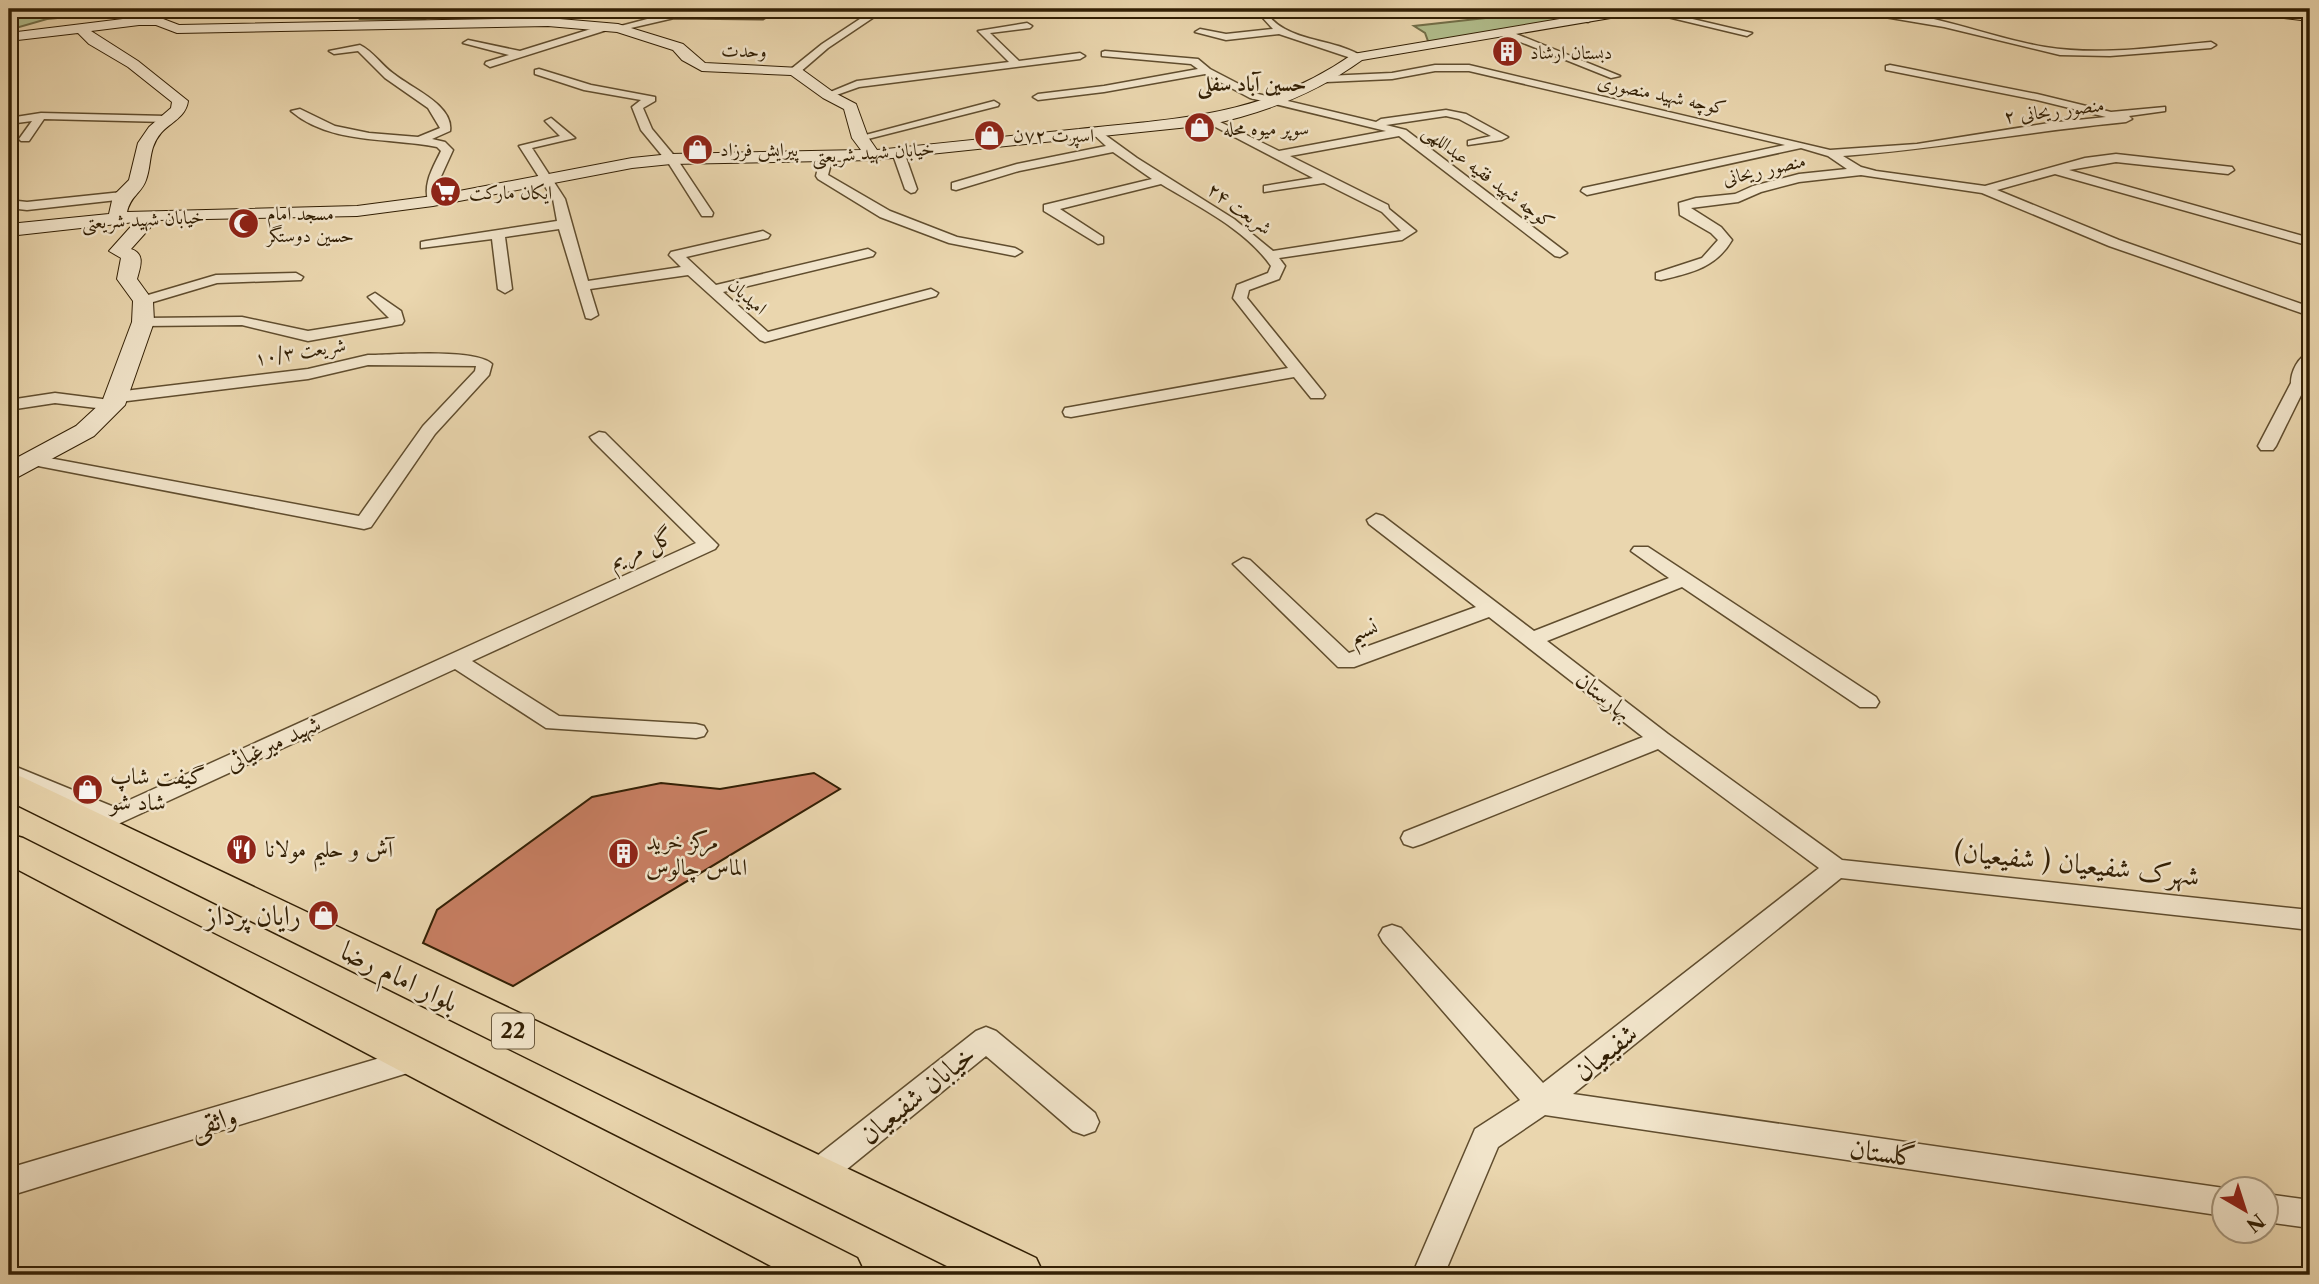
<svg xmlns="http://www.w3.org/2000/svg" width="2319" height="1284" font-family="'Libre Caslon Text',Amiri,serif">
<style>
.green{fill:#b2bf8e;stroke:#726f49;stroke-width:2}
.building{fill:#c87f63;stroke:#321f04;stroke-width:2}
.lines{fill:none;stroke-linecap:round;stroke-linejoin:round}
.street-casing{stroke:#604d2e;stroke-width:3}
.secondary-casing{stroke:#321f04;stroke-width:2}
.primary-casing{stroke:#321f04;stroke-width:3}
.highway-casing{stroke:#321f04;stroke-width:2}
.street{fill:#f1e4ca;fill-rule:evenodd}
.secondary{fill:#f1e4ca;fill-rule:evenodd}
.primary{fill:#ead6ae;fill-rule:evenodd}
.highway{fill:#ead6ae;fill-rule:evenodd}
.labels{text-anchor:middle;stroke-width:5;stroke-linejoin:round;paint-order:stroke}
.far-street-label{font-size:19px;fill:#321f04;stroke:#f1e4ca}
.far-poi-label{font-size:19px;fill:#321f04;stroke:#f1e4ca;text-anchor:start}
.far-quarter-label{font-size:21px;font-weight:bold;fill:#321f04;stroke:#f1e4ca}
.shield{fill:#f1e4ca;stroke:#6b5a3f;stroke-width:2}
.shield-label{font-size:21px;font-weight:bold;fill:#321f04}
.street-label{font-size:23px;fill:#321f04;stroke:#f1e4ca}
.poi-label{font-size:23px;fill:#321f04;stroke:#f1e4ca;text-anchor:start}
.near-street-label{font-size:28px;fill:#321f04;stroke:#f1e4ca}
.near-poi-label{font-size:28px;fill:#321f04;stroke:#f1e4ca;text-anchor:end}
</style>
<rect width="100%" height="100%" fill="#ead6ae"/>
<filter id="stains"><feTurbulence type="fractalNoise" baseFrequency=".00286" numOctaves="4"/><feColorMatrix values="0 0 0 0 .2 0 0 0 0 .09 0 0 0 0 .02 0 0 0 .5 -.17"/></filter>
<radialGradient id="worn" r=".72"><stop offset=".6" stop-color="#630" stop-opacity="0"/><stop offset="1" stop-color="#630" stop-opacity=".3"/></radialGradient>
<path class="green" d="M 9,9 L 92,9 L 79,16 L 47,19 L 9,30 Z
M 365,9 L 447,9 L 425,19 L 360,19 Z
M 1548,11 L 1580,20 L 1436,42 L 1428,41 L 1425,33 L 1414,26 Z"/>
<path class="building" d="M 814,773 L 840,789 L 513,986 L 423,943 L 437,910 L 592,797 L 661,783 L 720,789 Z"/>
<g class="lines">
<defs>
<path id="street" d="M 875,9 L 886,9 L 828,48 L 799,73 L 791,73 L 791,69 L 822,44 Z
M 1242,9 C 1272,8 1265,19 1285,29 C 1308,42 1341,42 1363,57 L 1354,59 L 1279,34 L 1226,40 L 1195,32 L 1200,29 L 1226,34 L 1273,29 L 1262,17 Z
M 1543,9 L 1558,9 L 1593,19 L 1588,22 Z
M 1634,9 L 1650,9 L 1752,33 L 1747,36 Z
M 1850,9 C 1917,6 1981,36 2045,47 C 2100,56 2156,47 2211,42 L 2216,45 L 2211,48 L 2110,56 L 2060,55 L 1944,27 L 1867,14 Z
M 674,12 L 763,13 L 768,16 L 763,19 L 674,18 L 618,31 L 613,28 Z
M 1027,23 L 1032,26 L 1030,28 L 990,33 L 1019,61 L 1080,53 L 1085,56 L 1080,59 L 859,87 L 828,98 L 823,95 L 857,81 L 1009,62 L 978,31 Z
M 607,24 L 612,27 L 610,29 L 490,67 L 485,64 L 486,62 L 509,55 L 463,43 L 468,40 L 520,51 Z
M 1503,31 L 1509,31 L 1620,76 L 1611,78 L 1503,35 Z
M 360,45 C 373,51 382,66 394,74 C 411,88 454,105 450,131 L 432,139 L 445,142 L 453,150 L 438,183 L 437,204 L 429,204 C 422,184 433,168 441,151 L 437,147 C 388,137 331,145 291,111 L 300,109 L 335,126 L 369,133 L 418,137 L 440,128 L 428,108 L 385,78 L 358,51 L 334,54 L 329,51 Z
M 1105,51 L 1198,59 L 1210,69 L 1258,94 L 1376,122 L 1381,119 L 1446,110 L 1466,114 L 1508,137 L 1502,140 L 1468,145 L 1468,141 L 1491,136 L 1459,119 L 1446,116 L 1386,125 L 1406,130 L 1567,253 L 1560,257 L 1555,256 L 1399,136 L 1290,156 L 1388,205 L 1389,209 L 1416,231 L 1402,240 L 1279,258 L 1285,266 L 1279,279 L 1249,290 L 1247,298 L 1323,392 L 1325,395 L 1323,398 L 1311,398 L 1294,377 L 1071,417 L 1065,416 L 1063,412 L 1065,408 L 1071,407 L 1288,368 L 1233,298 L 1237,285 L 1268,273 L 1271,266 C 1245,229 1199,207 1161,184 L 1060,209 L 1103,237 L 1103,243 L 1098,244 L 1044,211 L 1044,205 L 1152,179 L 1113,152 L 1019,171 L 956,190 L 952,189 L 952,183 L 1017,164 L 1106,146 L 1091,132 L 1097,129 L 1137,158 L 1234,219 L 1273,251 L 1401,231 L 1382,212 L 1324,183 L 1264,192 L 1264,186 L 1313,178 L 1202,120 L 1212,118 L 1279,151 L 1386,131 L 1250,98 L 1205,74 L 1104,92 L 1038,100 L 1033,97 L 1038,94 L 1104,86 L 1198,69 L 1191,64 L 1102,56 L 1102,52 Z
M 1435,65 L 1469,65 L 1830,150 L 1917,144 L 2049,123 L 2106,117 L 2037,100 L 1886,70 L 1886,66 L 1890,65 L 2037,94 L 2111,112 L 2165,107 L 2165,111 L 2129,116 L 2132,119 L 2126,122 C 2031,131 1938,149 1843,156 L 1861,167 L 1876,171 L 1985,186 L 2085,158 L 2116,154 L 2232,167 L 2234,170 L 2228,174 L 2116,162 L 2069,170 L 2310,238 L 2310,246 L 2055,174 L 1997,190 L 2119,240 L 2310,307 L 2310,316 L 2109,246 L 1982,193 L 1861,175 L 1799,182 L 1761,192 L 1738,202 L 1691,208 L 1721,227 L 1732,240 C 1716,268 1690,273 1661,280 L 1656,279 L 1656,273 L 1702,258 L 1718,240 L 1711,233 L 1680,215 L 1679,203 L 1696,198 L 1735,194 L 1753,186 L 1799,174 L 1847,169 L 1828,156 L 1801,148 L 1587,195 L 1581,191 L 1583,188 L 1785,145 L 1469,71 L 1435,71 L 1392,79 L 1326,82 L 1321,79 L 1326,76 L 1392,73 Z
M 539,69 L 591,85 L 655,97 L 655,101 L 643,108 L 652,129 L 677,159 L 713,213 L 712,216 L 702,216 L 669,164 L 641,130 L 632,107 L 641,100 L 584,90 L 535,74 L 535,70 Z
M 994,101 L 999,104 L 998,106 L 860,141 L 854,138 Z
M 41,113 L 166,116 L 172,119 L 166,122 L 44,119 L 29,141 L 21,141 L 19,139 L 32,121 L 9,124 L 9,118 Z
M 551,118 L 575,138 L 532,148 L 565,199 L 588,281 L 681,267 L 669,255 L 671,252 L 763,231 L 770,235 L 768,238 L 686,257 L 716,285 L 868,249 L 875,253 L 873,256 L 723,292 L 768,332 L 931,289 L 938,293 L 936,296 L 765,342 L 760,340 L 688,275 L 590,289 L 598,315 L 591,319 L 586,318 L 559,229 L 505,237 L 512,289 L 505,293 L 498,289 L 492,239 L 421,248 L 421,242 L 426,241 L 557,221 L 553,199 L 519,146 L 560,136 L 545,121 Z
M 898,148 L 904,152 L 917,189 L 915,192 L 911,193 L 905,189 L 892,152 Z
M 827,152 L 833,156 L 828,175 L 890,211 L 957,237 L 1015,248 L 1022,252 L 1015,256 L 949,243 L 880,217 L 818,179 L 816,176 L 821,156 Z
M 122,192 L 128,196 L 126,199 L 27,210 L 9,208 L 9,200 L 27,202 Z
M 296,273 L 303,277 L 301,280 L 217,283 L 143,305 L 136,301 L 138,298 L 216,275 Z
M 375,293 L 401,311 L 404,321 L 402,324 L 308,341 L 242,325 L 143,326 L 136,322 L 143,318 L 242,317 L 308,331 L 389,318 L 368,297 Z
M 2310,353 L 2307,383 L 2276,446 L 2273,450 L 2261,450 L 2258,446 L 2291,383 C 2291,372 2298,356 2310,353 Z
M 368,355 C 393,355 476,348 492,364 L 489,375 L 435,434 L 371,527 L 364,529 L 33,465 L 24,460 L 33,455 L 359,516 L 423,426 L 475,371 L 476,366 L 368,365 L 308,379 L 119,402 L 121,405 L 119,409 L 113,410 L 55,403 L 9,410 L 9,400 L 55,393 L 110,400 L 110,394 L 116,392 L 308,369 Z
M 599,432 L 605,433 L 718,545 L 715,549 L 472,661 L 559,716 L 696,724 L 704,726 L 707,731 L 704,736 L 696,738 L 546,728 L 455,669 L 92,836 L 83,833 L 80,827 L 83,821 L 92,817 L 9,781 L 9,764 L 114,807 L 696,543 L 593,441 L 590,437 Z
M 1376,514 L 1383,516 L 1534,631 L 1669,578 L 1631,551 L 1634,547 L 1648,547 L 1876,697 L 1879,702 L 1876,707 L 1860,707 L 1682,587 L 1547,641 L 1668,734 L 1842,860 L 2310,910 L 2310,930 L 1841,878 L 1573,1094 L 2224,1188 L 2229,1190 L 2224,1190 L 2224,1216 L 1545,1115 L 1498,1147 L 1444,1275 L 1412,1275 L 1475,1129 L 1520,1100 L 1383,942 L 1379,935 L 1383,928 L 1392,925 L 1401,928 L 1543,1083 L 1819,868 L 1658,749 L 1422,844 L 1413,847 L 1404,844 L 1401,838 L 1404,832 L 1643,737 L 1489,617 L 1354,667 L 1338,667 L 1233,564 L 1243,558 L 1250,560 L 1349,653 L 1476,607 L 1369,524 L 1367,520 Z
M 986,1027 L 996,1031 L 1095,1113 L 1099,1122 L 1095,1131 L 1084,1135 L 1073,1131 L 986,1056 L 825,1187 L 814,1191 L 803,1187 L 798,1177 L 803,1167 L 976,1031 Z
M 417,1047 L 427,1051 L 431,1059 L 427,1067 L 9,1196 L 9,1168 Z
M 2266,1194 L 2310,1200 L 2310,1228 L 2266,1222 Z"/>
<path id="secondary" d="M 1619,9 L 1646,9 L 1640,13 L 1362,60 C 1315,94 1264,113 1208,125 L 873,160 L 671,164 L 632,168 L 433,206 L 357,216 L 157,220 L 131,249 C 146,254 140,267 137,279 L 153,301 L 154,322 L 125,405 L 94,436 L 18,477 L 9,479 L 9,462 L 76,426 L 102,402 L 132,322 L 133,301 L 117,279 L 121,258 L 109,251 L 135,222 L 9,236 L 9,224 L 109,214 L 113,196 L 129,180 L 138,143 L 149,127 L 171,108 L 172,102 L 128,67 L 89,44 L 78,33 L 9,41 L 9,33 L 139,17 L 158,17 L 179,25 L 548,18 L 618,24 L 683,44 L 705,63 L 800,68 L 833,92 L 856,104 L 868,137 L 877,150 C 945,143 1012,136 1079,129 C 1182,118 1264,116 1353,54 ZM 139,25 L 156,25 L 177,33 L 548,26 L 617,32 L 673,50 L 682,60 L 702,71 L 791,75 L 823,98 L 844,109 L 852,138 L 861,150 L 671,154 L 632,158 L 433,196 L 357,206 L 127,212 C 131,195 141,194 146,180 C 152,164 148,148 161,133 C 171,122 186,117 188,101 L 138,61 L 91,31 Z"/>
<path id="primary" d="M 9,773 L 22,777 L 1036,1258 L 1044,1275 L 965,1275 L 9,801 Z
M 9,834 L 23,838 L 857,1258 L 865,1275 L 788,1275 L 9,865 Z"/>
<path id="highway" d="M 2243,9 L 2310,11 L 2310,21 L 2251,14 Z"/>
</defs>
<use href="#street" class="street-casing"/>
<use href="#secondary" class="secondary-casing"/>
<use href="#primary" class="primary-casing"/>
<use href="#highway" class="highway-casing"/>
<use href="#street" class="street"/>
<use href="#secondary" class="secondary"/>
<use href="#primary" class="primary"/>
<use href="#highway" class="highway"/>
</g>
<defs>
<symbol id="building-disc" viewBox="-11 -11 22 22"><circle r="9.5" fill="#8f2418" stroke="#f1e4ca"/><path d="M-4-6H4V6H1V3H-1V6H-4ZM-2.5-4.3h1.7v1.8h-1.7ZM.8-4.3h1.7v1.8H.8ZM-2.5-1h1.7V.8h-1.7ZM.8-1h1.7V.8H.8Z" fill="#fff"/></symbol>
<symbol id="shop-disc" viewBox="-11 -11 22 22"><circle r="9.5" fill="#8f2418" stroke="#f1e4ca"/><path d="M-5-2.5h2.3a2.7 3.5 0 0 1 5.4 0H5L5.5 6h-11ZM-1.5-2.5h3a1.5 2.3 0 0 0-3 0Z" fill="#fff"/></symbol>
<symbol id="supermarket-disc" viewBox="-11 -11 22 22"><circle r="9.5" fill="#8f2418" stroke="#f1e4ca"/><path d="M-6-5.5h2.5l.6 2H6L4.5 2H-2.5L-4.4-4H-6ZM-1.5 3.2a1.3 1.3 0 1 0 .1 0ZM3 3.2a1.3 1.3 0 1 0 .1 0Z" fill="#fff"/></symbol>
<symbol id="mosque-disc" viewBox="-11 -11 22 22"><circle r="9.5" fill="#8f2418" stroke="#f1e4ca"/><path d="M3.5-4.9A6 6 0 1 0 3.5 4.9A5 5 0 1 1 3.5-4.9Z" fill="#fff"/></symbol>
<symbol id="restaurant-disc" viewBox="-11 -11 22 22"><circle r="9.5" fill="#8f2418" stroke="#f1e4ca"/><path d="M-5-6h1v4h1v-4h1v4h1v-4h1v5L-1.5 .5V6h-2V.5L-5-1ZM5-6V6H3V1.5H1.5Q1.5-4 5-6Z" fill="#fff"/></symbol>
</defs>
<g fill-rule="evenodd">
<use href="#building-disc" x="1490" y="34" width="35" height="35"/>
<use href="#shop-disc" x="1182" y="110" width="35" height="35"/>
<use href="#shop-disc" x="972" y="118" width="35" height="35"/>
<use href="#shop-disc" x="680" y="132" width="35" height="35"/>
<use href="#supermarket-disc" x="428" y="174" width="35" height="35"/>
<use href="#mosque-disc" x="226" y="206" width="35" height="35"/>
<use href="#shop-disc" x="70" y="772" width="35" height="35"/>
<use href="#restaurant-disc" x="224" y="832" width="35" height="35"/>
<use href="#building-disc" x="606" y="836" width="35" height="35"/>
<use href="#shop-disc" x="306" y="898" width="35" height="35"/>
</g>
<g class="labels">
<g class="far-street-label">
<text transform="translate(744 50) rotate(1)" y="7">وحدت</text>
<text transform="translate(1662 94) rotate(12)" y="7">کوچه شهید منصوری</text>
<text transform="translate(2054 110) rotate(-7)" y="7">منصور ریحانی ۲</text>
<text transform="translate(873 152) rotate(-4)" y="7">خیابان شهید شریعتی</text>
<text transform="translate(1764 169) rotate(-13)" y="7">منصور ریحانی</text>
<text transform="translate(1489 176) rotate(37)" y="7">کوچه شهید فقیه عبداللهی</text>
<text transform="translate(1240 208) rotate(36)" y="7">شریعت ۲۴</text>
<text transform="translate(143 219) rotate(-3)" y="7">خیابان شهید شریعتی</text>
<text transform="translate(748 296) rotate(41)" y="7">امیدیان</text>
<text transform="translate(300 351) rotate(-9)" y="7">شریعت ۱۰/۳</text>
</g>
<g class="far-poi-label">
<text x="1530" y="59">دبستان ارشاد</text>
<text x="1223" y="135">سوپر میوه محله</text>
<text x="1013" y="142">اسپرت ۷۲ن</text>
<text x="720" y="156">پیرایش فرزاد</text>
<text x="469" y="199">ایکان مارکت</text>
<text x="267" y="220">مسجد امام<tspan x="267" dy="22">حسین دوستگر</tspan></text>
</g>
<g class="far-quarter-label">
<text x="1252" y="91">حسین آباد سفلی</text>
</g>
<rect class="shield" x="492" y="1013.5" width="42" height="35" rx="5"/>
<g class="shield-label">
<text x="513" y="1038">22</text>
</g>
<g class="street-label">
<text transform="translate(641 548) rotate(-24)" y="8">گل مریم</text>
<text transform="translate(1363 630) rotate(-20)" y="8">نسیم</text>
<text transform="translate(1604 696) rotate(38)" y="8">بهارستان</text>
<text transform="translate(273 743) rotate(-25)" y="8">شهید میرغیاثی</text>
</g>
<g class="poi-label">
<text x="110" y="784">گیفت شاپ<tspan x="110" dy="26">شاد شو</tspan></text>
<text x="646" y="849">مرکز خرید<tspan x="646" dy="26">الماس چالوس</tspan></text>
<text x="265" y="857">آش و حلیم مولانا</text>
</g>
<g class="near-street-label">
<text transform="translate(2077 863) rotate(6)" y="10">شهرک شفیعیان ( شفیعیان)</text>
<text transform="translate(400 976) rotate(26)" y="10">بلوار امام رضا</text>
<text transform="translate(1605 1052) rotate(-39)" y="10">شفیعیان</text>
<text transform="translate(917 1094) rotate(-39)" y="10">خیابان شفیعیان</text>
<text transform="translate(213 1121) rotate(-17)" y="10">واثقی</text>
<text transform="translate(1883 1152) rotate(8)" y="10">گلستان</text>
</g>
<g class="near-poi-label">
<text x="301" y="925">رایان پرداز</text>
</g>
</g>
<rect width="2319" height="1284" fill="none" stroke="#ead6ae" stroke-width="35"/>
<rect x="10" y="10" width="2298" height="1263" fill="none" stroke="#321f04" stroke-width="3.5"/>
<rect x="18" y="18" width="2284" height="1249" fill="none" stroke="#321f04" stroke-width="2"/>
<g transform="translate(2245 1210) rotate(141)"><circle r="33" fill="#f1e4ca" stroke="#a5957b" stroke-width="2"/>
<path d="M0-5L12 26L0 18L-12 26Z" fill="#8f2418"/>
<text y="-10" font-size="19" font-weight="bold" text-anchor="middle" fill="#321f04">N</text>
</g>
<rect width="100%" height="100%" filter="url(#stains)"/>
<rect width="100%" height="100%" fill="url(#worn)"/>
</svg>
